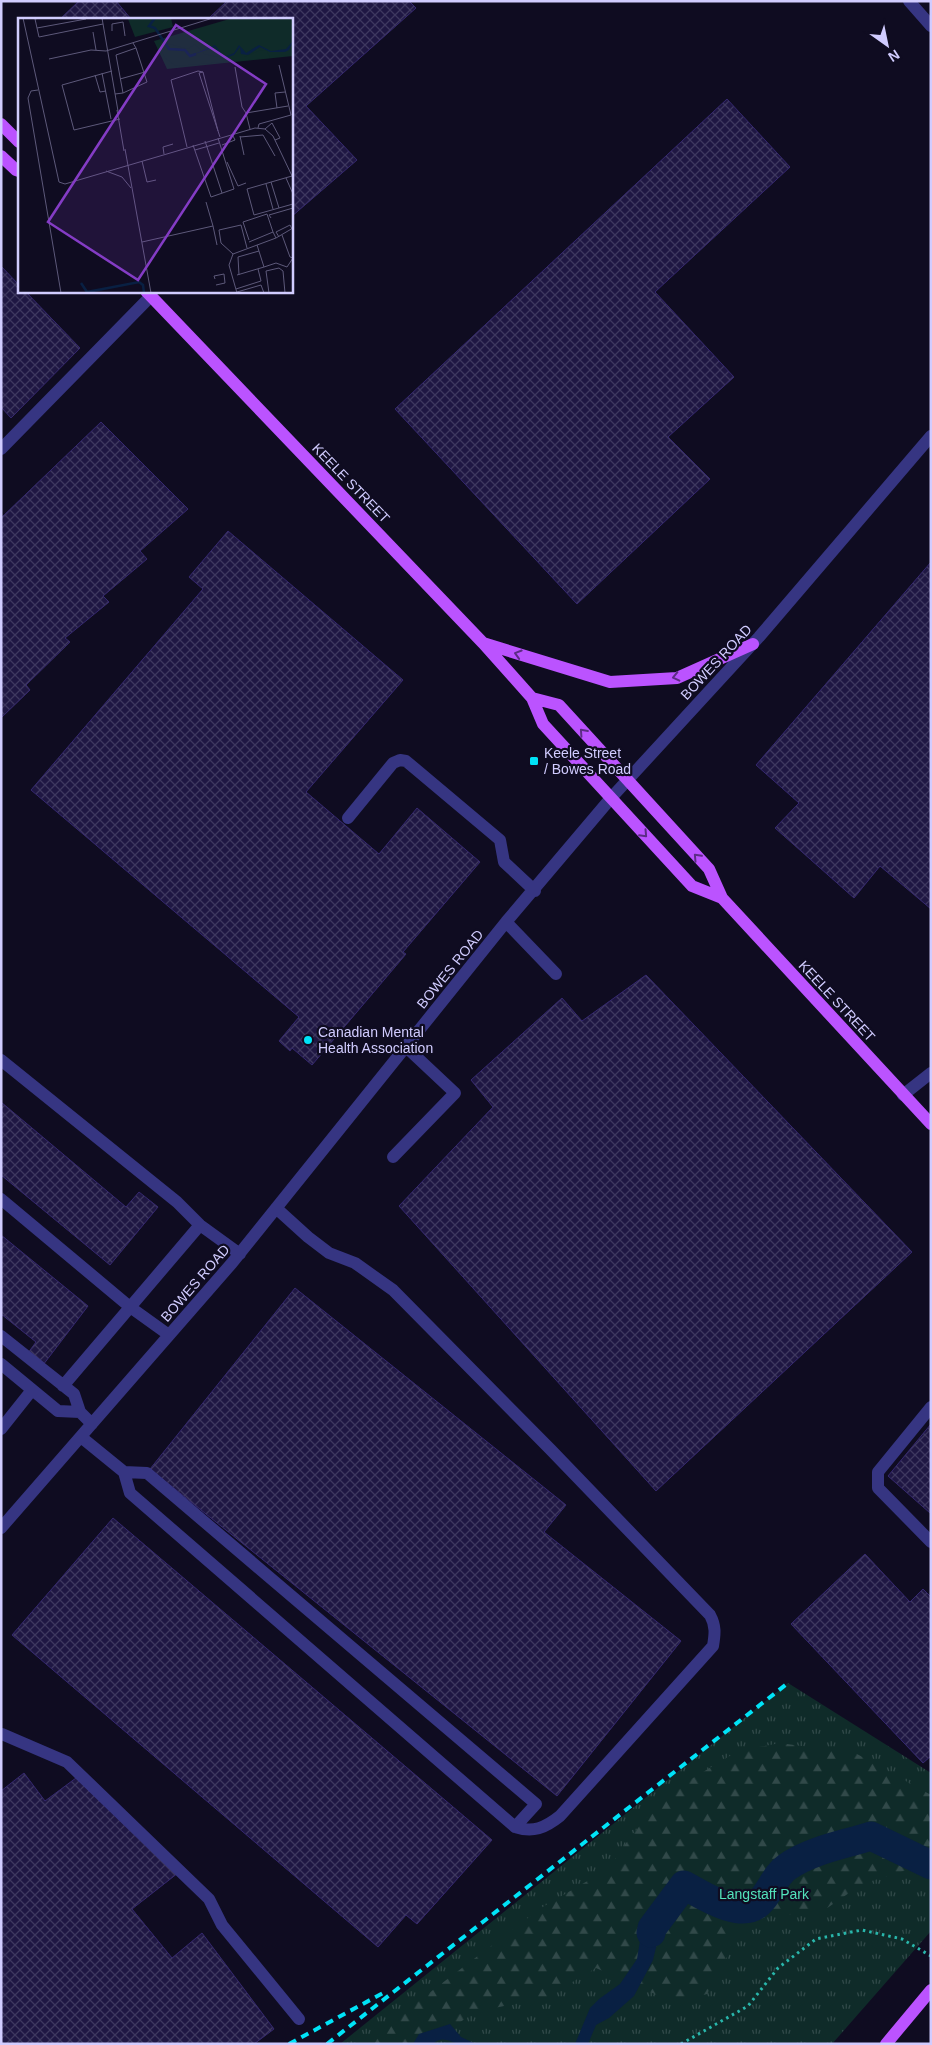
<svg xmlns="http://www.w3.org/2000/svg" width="932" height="2045" font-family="Arial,sans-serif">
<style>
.grass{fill:url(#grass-tufts)}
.forest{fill:url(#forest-firs)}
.water{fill:#092043}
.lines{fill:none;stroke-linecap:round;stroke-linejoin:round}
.river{stroke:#092043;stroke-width:29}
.building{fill:url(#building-cross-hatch);stroke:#35286f}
.path{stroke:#29b6ab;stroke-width:3;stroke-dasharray:2.5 4;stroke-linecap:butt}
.minor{stroke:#363582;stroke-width:12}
.major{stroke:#bb53ff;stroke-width:12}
.rail{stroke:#00e3f7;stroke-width:4;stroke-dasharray:8 6;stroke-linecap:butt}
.oneway{stroke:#5c2c85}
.poi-dot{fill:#00e3f7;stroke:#0f0c21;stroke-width:2}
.labels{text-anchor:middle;stroke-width:4.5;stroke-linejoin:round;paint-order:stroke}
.street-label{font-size:14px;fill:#d1ccff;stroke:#0f0c21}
.poi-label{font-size:14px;fill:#d1ccff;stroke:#0f0c21;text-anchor:start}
.park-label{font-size:14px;fill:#53e3bc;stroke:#0f0c21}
.inset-river{fill:none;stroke:#092043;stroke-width:2.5}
.inset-road{fill:none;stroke:#5d597a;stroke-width:1}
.view{fill:#843cc5;fill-opacity:0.15;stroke:#843cc5;stroke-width:2.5}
.inset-edge{fill:none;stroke:#d1ccff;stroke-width:2.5}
</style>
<defs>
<pattern id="grass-tufts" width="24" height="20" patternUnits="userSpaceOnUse" patternTransform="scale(1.25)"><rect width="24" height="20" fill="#0f2b29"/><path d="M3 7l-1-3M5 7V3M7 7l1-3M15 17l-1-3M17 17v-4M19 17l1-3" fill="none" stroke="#314949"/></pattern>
<pattern id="forest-firs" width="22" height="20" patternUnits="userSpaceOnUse" patternTransform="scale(1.25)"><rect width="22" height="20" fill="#0f2b29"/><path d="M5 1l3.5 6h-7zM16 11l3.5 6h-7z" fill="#314949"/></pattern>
<pattern id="building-cross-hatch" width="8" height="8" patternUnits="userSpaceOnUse" patternTransform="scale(1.25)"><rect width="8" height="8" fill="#1f1743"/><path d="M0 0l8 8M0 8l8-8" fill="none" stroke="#3e385f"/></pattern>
</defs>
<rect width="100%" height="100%" fill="#0f0c21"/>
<path class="grass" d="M 788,1683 L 931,1773 L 931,1931 L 832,2044 L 340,2044 Z"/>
<path class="forest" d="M 780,1743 L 857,1754 L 931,1795 L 931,1855 L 920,1866 L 862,1884 L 820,1913 L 772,1915 L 734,1928 L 728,1955 L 707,1994 L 675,2003 L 596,1968 L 547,1997 L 475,2012 L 428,2044 L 362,2044 L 541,1908 L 608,1869 L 631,1836 L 668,1793 L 738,1751 Z"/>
<path class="water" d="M 673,1901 L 659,1935 L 653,1960 L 634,1996 L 609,2018 L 596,2025 L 588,2044 L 575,2044 L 590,2008 L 599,1999 L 620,1984 L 637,1959 L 643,1923 L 651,1908 Z
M 450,2024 L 461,2037 L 476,2044 C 471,2044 464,2045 459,2044 C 450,2042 442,2035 433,2044 L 413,2044 L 419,2034 Z"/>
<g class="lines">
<path class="river" d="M 651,1933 L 652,1928 L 684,1885 C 701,1894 741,1921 759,1903 C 770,1893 775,1875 787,1867 C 811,1850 843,1845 871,1836 L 931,1865"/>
</g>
<path class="building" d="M 79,1 L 116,1 L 131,19 L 60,19 Z
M 227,1 L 409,1 L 416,8 L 306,106 L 357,160 L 291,217 L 291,19 L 208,19 Z
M 727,99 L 790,167 L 655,292 L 734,377 L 668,437 L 710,479 L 577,604 L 395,409 Z
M 1,266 L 19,285 L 19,291 L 25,291 L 80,348 L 11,418 L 1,407 Z
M 101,422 L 188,509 L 140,551 L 147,559 L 103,596 L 109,602 L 65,638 L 70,642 L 26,685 L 30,690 L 1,718 L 1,518 Z
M 228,531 L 403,680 L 306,792 L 379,854 L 417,808 L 480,862 L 403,952 L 406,954 L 312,1065 L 292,1048 L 290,1051 L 279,1041 L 299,1017 L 31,790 L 203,589 L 189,577 Z
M 931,562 L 931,909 L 880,866 L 854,898 L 775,828 L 799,803 L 756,765 Z
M 646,975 L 912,1252 L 656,1491 L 399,1206 L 493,1107 L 471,1080 L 562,998 L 582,1021 Z
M 1,1102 L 126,1207 L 139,1192 L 158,1207 L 110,1265 L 1,1175 Z
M 1,1235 L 88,1306 L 43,1365 L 28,1353 L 36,1342 L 1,1314 Z
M 295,1288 L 566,1505 L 544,1532 L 681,1641 L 557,1796 L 150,1469 Z
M 931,1424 L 931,1512 L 930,1513 L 888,1476 Z
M 113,1518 L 492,1840 L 417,1924 L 406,1915 L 378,1947 L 12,1635 Z
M 865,1554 L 910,1602 L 923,1589 L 931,1597 L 931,1756 L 923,1763 L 791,1624 Z
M 24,1773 L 45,1801 L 80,1775 L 178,1873 L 132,1909 L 172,1958 L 202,1933 L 274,2029 L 254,2044 L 1,2044 L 1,1791 Z"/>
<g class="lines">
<path class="path" d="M 681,2044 L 748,2006 L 778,1968 L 816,1939 L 862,1930 L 902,1939 L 931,1956"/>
<path class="minor" d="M 909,1 L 931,26
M 1,449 L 151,296
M 348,818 L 393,763 L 400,760 L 406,761 L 500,840 L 504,862 L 535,891
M 506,922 L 556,974
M 1,1060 L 177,1202 L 200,1225 L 240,1254
M 903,1095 L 931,1073
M 393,1157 L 455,1093 L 406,1047
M 1,1199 L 130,1307 L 169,1335
M 1,1336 L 74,1394 L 80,1412 L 92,1424
M 1,1364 L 58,1411 L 80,1412
M 63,1386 L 200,1225
M 931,1407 L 878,1472 L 878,1488 L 931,1542
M 1,1429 L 32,1390
M 81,1437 L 124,1472 L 147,1473 L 536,1804 L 515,1827
M 124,1472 L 130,1493 L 515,1827 C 533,1833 545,1828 560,1816 L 713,1646 C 715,1634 716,1626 710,1615 L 551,1450 L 393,1290 L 355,1263 L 329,1253 L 308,1237 L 276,1208
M 1,1528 L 232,1263 L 506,922 L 611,798 L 759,637 L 931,436
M 2,1734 L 67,1762 L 209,1899 L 222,1925 L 299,2019"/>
<path class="major" d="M 1,124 L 19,142
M 1,156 L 16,170 L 19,171
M 146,291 L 483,643 L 532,698 L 543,724 L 692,886 L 722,898
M 483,643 L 610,682 L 677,678 L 753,644
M 532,698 L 559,705 L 709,869 L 722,898 L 931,1124
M 886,2044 L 931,1990"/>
<path class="rail" d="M 289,2044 L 383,1993
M 327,2044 L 788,1683"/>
</g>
<defs><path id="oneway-chevron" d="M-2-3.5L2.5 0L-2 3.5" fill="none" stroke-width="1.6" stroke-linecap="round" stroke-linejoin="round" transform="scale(1.25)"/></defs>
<g class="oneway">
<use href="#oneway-chevron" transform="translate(518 654) rotate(-163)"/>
<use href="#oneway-chevron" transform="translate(676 677) rotate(167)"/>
<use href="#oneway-chevron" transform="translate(583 732) rotate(-132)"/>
<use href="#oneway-chevron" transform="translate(644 834) rotate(47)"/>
<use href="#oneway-chevron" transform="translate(697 857) rotate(-133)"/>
</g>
<g class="poi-dot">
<rect x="529" y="756" width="10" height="10" rx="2.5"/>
<circle cx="308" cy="1040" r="5"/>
</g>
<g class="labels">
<g class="street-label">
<text transform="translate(351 483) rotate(46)" y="5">KEELE STREET</text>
<text transform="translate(716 662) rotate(-47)" y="5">BOWES ROAD</text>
<text transform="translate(450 969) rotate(-51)" y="5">BOWES ROAD</text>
<text transform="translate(837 1001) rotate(47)" y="5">KEELE STREET</text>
<text transform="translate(195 1283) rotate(-49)" y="5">BOWES ROAD</text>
</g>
<g class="poi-label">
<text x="544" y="758">Keele Street<tspan x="544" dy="16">/ Bowes Road</tspan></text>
<text x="318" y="1037">Canadian Mental<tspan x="318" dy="16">Health Association</tspan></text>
</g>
<g class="park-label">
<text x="764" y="1899">Langstaff Park</text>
</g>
</g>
<g transform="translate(18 18)">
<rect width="275" height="275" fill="#0f0c21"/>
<path d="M 215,0 L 275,0 L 275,38 L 149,51 L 136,23 Z" fill="#0f2b29"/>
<path d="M 153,0 L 155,9 L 117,19 L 110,1 ZM 148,25 L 170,31 L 177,26 L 186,36 L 200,39 L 226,39 L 243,32 L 249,33 L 252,40 L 158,48 L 147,40 L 142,30 Z" fill="#0f2b29"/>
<path d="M 275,23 L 271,32 L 267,34 L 252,34 L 242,29 L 230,37 L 223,36 L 222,29 L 216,37 L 207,40 L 203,39 L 197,29 L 174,37 L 197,27 L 206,39 L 216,35 L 221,27 L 228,35 L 241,27 L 253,33 L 268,31 Z" fill="#092043"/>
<path class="inset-river" d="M 137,0 L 131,8 L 137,10 L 151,31 L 167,32 L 172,38 L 178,36M 63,265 L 69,274 L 121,264 L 125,267 L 126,275"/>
<path class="inset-road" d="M 5,0 L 41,164 L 47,166 L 237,110 L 247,111 L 255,118 L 275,160M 22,0 L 17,1 L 21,19 L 85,6M 84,0 L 100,93M 19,10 L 68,1M 94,13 L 94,6 L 105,4 L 107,18M 75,14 L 78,32M 88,33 L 195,0M 31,41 L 73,32 L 88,33M 217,49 L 224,89 L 228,95M 94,53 L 44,67 L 56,112 L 102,101M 185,54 L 181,55 L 202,119M 185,54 L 200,113M 84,55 L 93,101M 77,57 L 82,74 L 88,73M 102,61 L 127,54M 20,72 L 13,73 L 10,80 L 43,275M 105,75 L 129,64 L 118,30M 97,76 L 105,75 L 98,37 L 118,30 L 115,25M 259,90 L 257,75 L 267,74M 99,92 L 106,133M 240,110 L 241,106 L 273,97 L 261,47M 232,111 L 228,95 L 270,88M 247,111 L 254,105 L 262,120 L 257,122M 222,118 L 226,137M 222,119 L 245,117 L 257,138M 187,123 L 204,175M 175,127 L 193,179 L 216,171 L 200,120M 204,127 L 217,122 L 214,116M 169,129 L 153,62 L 180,53 L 185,54M 107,131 L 133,275M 177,132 L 201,125M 146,136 L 145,129 L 155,126M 124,143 L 129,164 L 138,162M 209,144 L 220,168 L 228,165M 88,153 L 104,159 L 113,170M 274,158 L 229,171 L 236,197 L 275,186M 268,160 L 275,176M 253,164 L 261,190M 248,166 L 255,191M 253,200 L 251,197 L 275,190M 195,208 L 199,227M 261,219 L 258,214 L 272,207 L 274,211M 231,222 L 225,204 L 249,196 L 255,214M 124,224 L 195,208 L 188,184M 231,224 L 255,214 L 258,220M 239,227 L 246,249 L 258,245 L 269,249 L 275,240 L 272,239 L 264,217M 215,236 L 203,225 L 201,212 L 223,207 L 229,230M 219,257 L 246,249M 221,257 L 220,239 L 241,233M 197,261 L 196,258 L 206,256 L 207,265 L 198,267M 218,271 L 243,263 L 240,251M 219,274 L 243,267 L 246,275M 219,275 L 211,247 L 215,236 L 258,220 L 275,210M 251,275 L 248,253 L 261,250 L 265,253 L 267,275"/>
<path class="view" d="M 158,7 L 248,66 L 120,262 L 30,204 Z"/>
<rect width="275" height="275" class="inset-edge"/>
</g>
<rect width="932" height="2045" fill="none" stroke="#d1ccff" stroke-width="5"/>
<g transform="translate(887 45) rotate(147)" stroke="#0f0c21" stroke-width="4" paint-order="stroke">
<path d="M0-4L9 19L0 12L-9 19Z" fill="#d1ccff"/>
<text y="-8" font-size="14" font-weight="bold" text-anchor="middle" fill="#d1ccff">N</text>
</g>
</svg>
